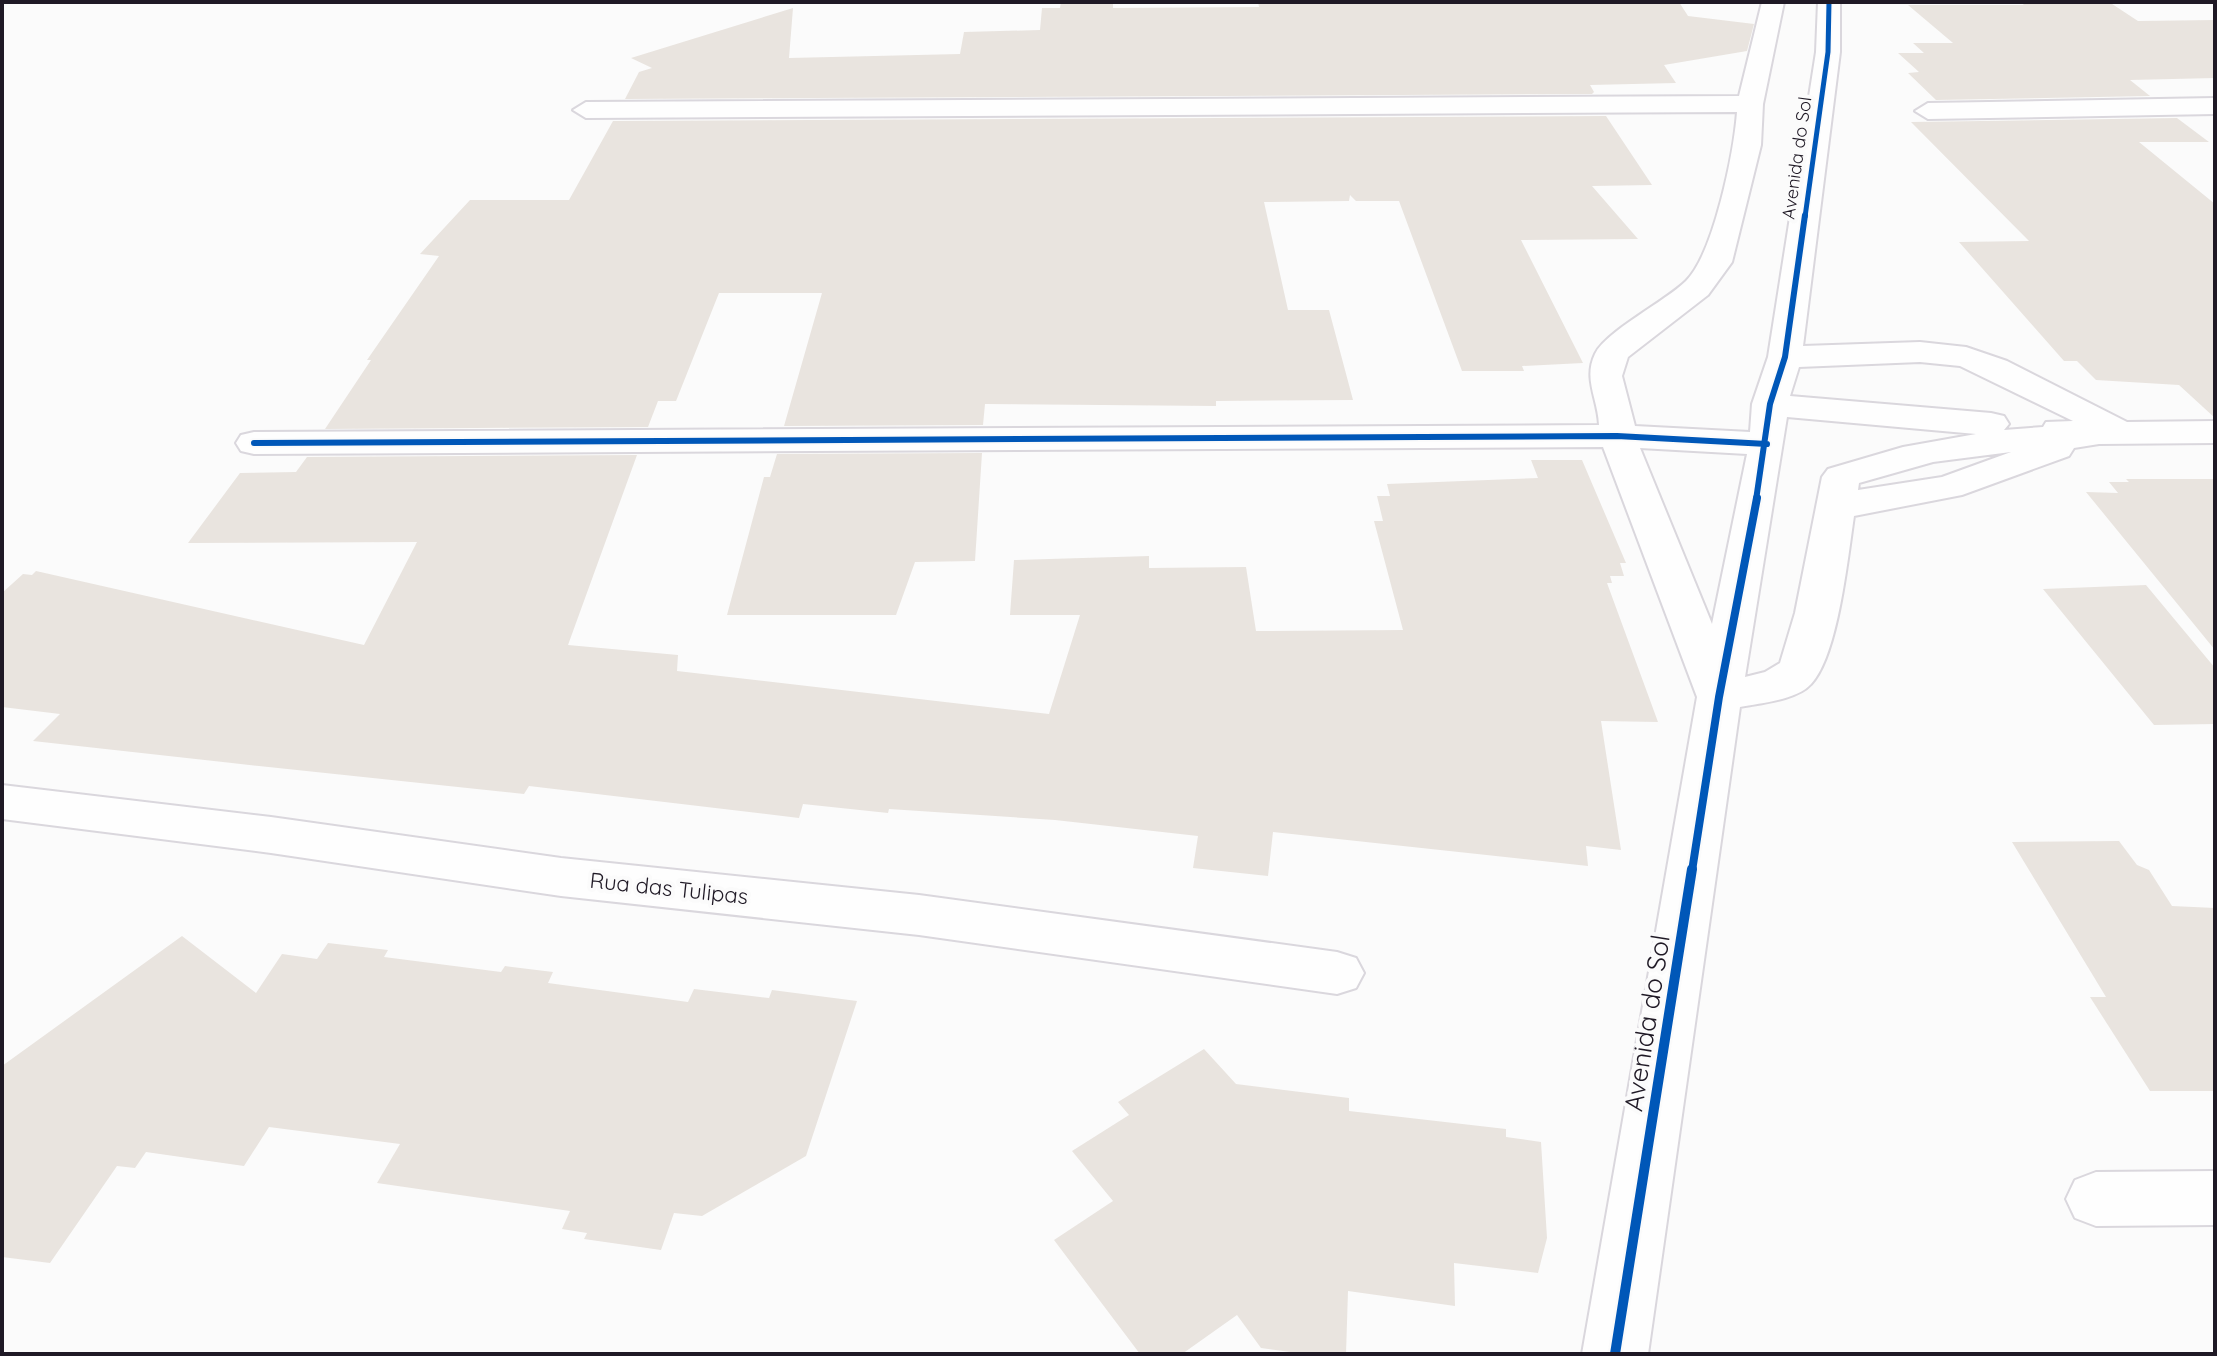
<svg xmlns="http://www.w3.org/2000/svg" width="2217" height="1356" font-family="Quicksand,sans-serif">
<style>
.building{fill:#e9e4df}
.lines{fill:none;stroke-linecap:round;stroke-linejoin:round}
.minor-casing{stroke:#dad7dd;stroke-width:4}
.minor{fill:#fefefe;fill-rule:evenodd}
.cycleway-far3-casing{stroke:#fbfbfb;stroke-width:8}
.cycleway-far2-casing{stroke:#fbfbfb;stroke-width:10}
.cycleway-far1-casing{stroke:#fbfbfb;stroke-width:13}
.cycleway-casing{stroke:#fbfbfb;stroke-width:15}
.cycleway-far3{stroke:#0057b8;stroke-width:5}
.cycleway-far2{stroke:#0057b8;stroke-width:6}
.cycleway-far1{stroke:#0057b8;stroke-width:8}
.cycleway{stroke:#0057b8;stroke-width:10}
.labels{text-anchor:middle;stroke-width:8;stroke-linejoin:round;paint-order:stroke}
.far-street-label{font-size:18px;fill:#1f1925;stroke:#fbfbfb}
.street-label{font-size:22px;fill:#1f1925;stroke:#fbfbfb}
.near-street-label{font-size:26px;fill:#1f1925;stroke:#fbfbfb}
</style>
<rect width="100%" height="100%" fill="#fbfbfb"/>
<path class="building" d="M 1061,2 L 1113,2 L 1113,8 L 1259,7 L 1258,2 L 1679,2 L 1688,16 L 1754,24 L 1747,51 L 1664,65 L 1676,83 L 1590,85 L 1594,92 L 1592,94 L 625,99 L 639,72 L 652,68 L 631,58 L 793,8 L 789,58 L 960,54 L 964,32 L 1040,30 L 1042,8 L 1060,8 Z
M 2020,2 L 2109,2 L 2138,21 L 2215,20 L 2215,78 L 2130,80 L 2150,96 L 1936,100 L 1908,73 L 1919,72 L 1898,53 L 1924,53 L 1913,43 L 1953,43 L 1908,5 L 2024,5 Z
M 1606,116 L 1652,185 L 1592,186 L 1638,239 L 1521,240 L 1583,363 L 1522,366 L 1524,371 L 1462,371 L 1399,201 L 1356,201 L 1350,195 L 1349,201 L 1264,202 L 1288,310 L 1329,310 L 1353,400 L 1216,401 L 1216,406 L 985,404 L 983,425 L 784,426 L 822,293 L 719,293 L 676,401 L 658,401 L 648,427 L 325,429 L 371,360 L 367,360 L 439,256 L 420,254 L 470,200 L 569,200 L 613,121 Z
M 2177,118 L 2209,142 L 2139,142 L 2215,204 L 2215,418 L 2179,385 L 2096,380 L 2077,361 L 2064,361 L 1959,242 L 2029,241 L 1911,122 Z
M 982,453 L 975,561 L 915,562 L 896,615 L 727,615 L 764,477 L 770,477 L 777,454 Z
M 637,455 L 568,645 L 678,655 L 677,671 L 1049,714 L 1080,615 L 1010,615 L 1014,560 L 1149,556 L 1149,568 L 1246,567 L 1256,631 L 1403,630 L 1374,521 L 1383,521 L 1377,496 L 1390,496 L 1387,484 L 1538,478 L 1531,460 L 1582,460 L 1626,563 L 1620,563 L 1624,576 L 1610,576 L 1612,583 L 1607,583 L 1658,722 L 1601,721 L 1621,850 L 1586,846 L 1588,866 L 1273,832 L 1268,876 L 1193,868 L 1198,836 L 1055,820 L 889,809 L 888,813 L 803,804 L 799,818 L 529,786 L 524,794 L 259,766 L 33,741 L 60,714 L 2,707 L 2,593 L 23,574 L 32,575 L 36,571 L 364,645 L 417,542 L 188,543 L 240,473 L 296,472 L 307,457 Z
M 2126,479 L 2215,479 L 2215,650 L 2086,492 L 2118,493 L 2109,482 L 2129,482 Z
M 2146,585 L 2215,668 L 2215,724 L 2154,725 L 2043,589 Z
M 2119,841 L 2137,865 L 2149,870 L 2172,906 L 2215,908 L 2215,1091 L 2150,1091 L 2090,997 L 2106,997 L 2012,842 Z
M 182,936 L 256,993 L 282,954 L 317,959 L 328,943 L 388,950 L 384,957 L 501,972 L 505,966 L 553,972 L 548,983 L 688,1002 L 694,989 L 769,998 L 772,990 L 857,1001 L 806,1156 L 702,1216 L 674,1213 L 661,1250 L 584,1239 L 587,1233 L 562,1229 L 570,1211 L 377,1183 L 400,1144 L 269,1127 L 244,1166 L 146,1152 L 135,1168 L 117,1166 L 50,1263 L 2,1257 L 2,1066 Z
M 1204,1049 L 1236,1084 L 1349,1098 L 1349,1111 L 1506,1129 L 1506,1137 L 1541,1142 L 1547,1238 L 1538,1273 L 1454,1263 L 1455,1306 L 1348,1291 L 1346,1354 L 1305,1354 L 1261,1348 L 1237,1315 L 1182,1354 L 1140,1354 L 1054,1240 L 1113,1201 L 1072,1151 L 1129,1115 L 1118,1102 Z"/>
<g class="lines">
<defs>
<path id="minor" d="M 1762,2 L 1784,2 L 1763,104 L 1761,145 L 1732,262 L 1708,295 L 1628,357 L 1622,376 L 1635,426 L 1750,432 L 1752,404 L 1768,357 L 1816,52 L 1818,2 L 1840,2 L 1840,52 L 1803,346 L 1920,342 L 1966,347 L 2007,361 L 2127,422 L 2215,421 L 2215,443 L 2099,444 L 2074,448 L 2069,456 L 1962,495 L 1854,516 C 1848,556 1838,656 1811,684 C 1797,700 1760,703 1740,707 L 1648,1354 L 1582,1354 L 1697,697 L 1603,447 L 254,454 L 241,451 L 236,443 L 241,435 L 254,432 L 1599,425 C 1598,399 1583,379 1595,354 C 1606,331 1666,301 1686,281 C 1714,253 1734,152 1737,112 L 586,118 L 573,110 L 586,102 L 1739,96 ZM 1920,362 L 1960,366 L 2073,421 L 2046,422 L 2043,427 L 2004,430 L 2009,424 L 2004,416 L 1991,413 L 1790,396 L 1799,367 ZM 1787,417 L 1976,434 L 1903,447 L 1828,469 L 1822,477 L 1795,613 L 1780,663 L 1765,672 L 1745,677 ZM 1640,448 L 1747,454 L 1712,624 ZM 2011,452 L 1942,477 L 1858,490 L 1859,483 L 1933,462 Z
M 2215,98 L 2215,114 L 1928,119 L 1915,111 L 1928,103 Z
M 2,785 L 271,817 L 561,858 L 919,895 L 1337,952 L 1356,958 L 1364,973 L 1356,988 L 1337,994 L 919,935 L 561,896 L 271,853 L 2,819 Z
M 2215,1171 L 2215,1225 L 2096,1226 L 2075,1218 L 2066,1199 L 2075,1180 L 2096,1172 Z"/>
</defs>
<use href="#minor" class="minor-casing"/>
<use href="#minor" class="minor"/>
<defs>
<path id="cycleway-far3" d="M 1805,217 L 1828,52 L 1829,2"/>
<path id="cycleway-far2" d="M 254,443 L 1617,436 L 1767,444
M 1756,500 L 1770,404 L 1785,357 L 1805,215"/>
<path id="cycleway-far1" d="M 1692,871 L 1719,697 L 1757,498"/>
<path id="cycleway" d="M 1615,1354 L 1692,869"/>
</defs>
<use href="#cycleway-far3" class="cycleway-far3-casing"/>
<use href="#cycleway-far2" class="cycleway-far2-casing"/>
<use href="#cycleway-far1" class="cycleway-far1-casing"/>
<use href="#cycleway" class="cycleway-casing"/>
<use href="#cycleway-far3" class="cycleway-far3"/>
<use href="#cycleway-far2" class="cycleway-far2"/>
<use href="#cycleway-far1" class="cycleway-far1"/>
<use href="#cycleway" class="cycleway"/>
</g>
<g class="labels">
<g class="far-street-label">
<text transform="translate(1797 158) rotate(-82)" y="6">Avenida do Sol</text>
</g>
<g class="street-label">
<text transform="translate(669 888) rotate(6)" y="8">Rua das Tulipas</text>
</g>
<g class="near-street-label">
<text transform="translate(1647 1023) rotate(-81)" y="9">Avenida do Sol</text>
</g>
</g>
<rect width="2217" height="1356" fill="none" stroke="#1f1925" stroke-width="8"/>
</svg>
